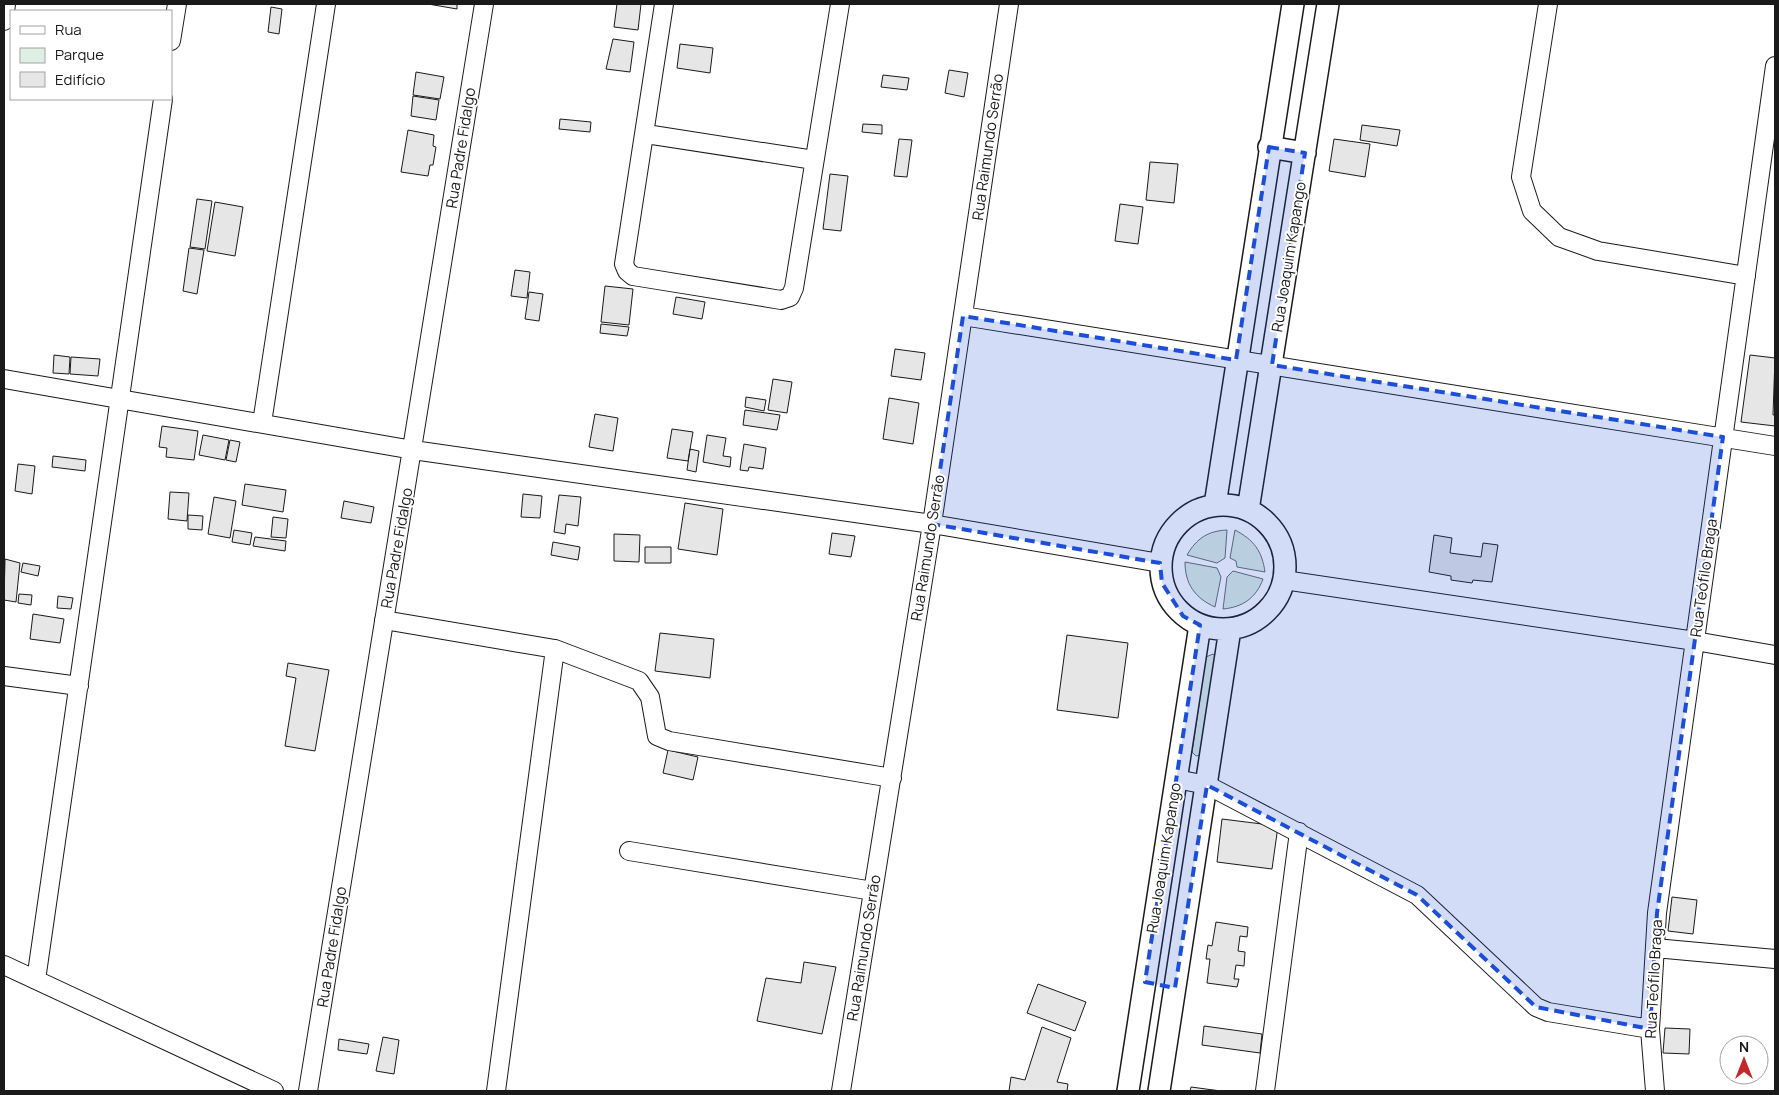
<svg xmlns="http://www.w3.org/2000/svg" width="1779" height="1095" font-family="Manrope,sans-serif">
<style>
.green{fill:#e0efe3;stroke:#6a6a6a}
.building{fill:#e6e6e6;stroke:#1a1a1a}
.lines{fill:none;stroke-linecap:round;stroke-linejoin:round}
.minor-casing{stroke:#1a1a1a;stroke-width:20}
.major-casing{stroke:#1a1a1a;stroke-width:24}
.minor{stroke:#fff;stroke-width:18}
.major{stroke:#fff;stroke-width:21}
.marked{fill:#1d4ed8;fill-opacity:0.2;stroke:#1d4ed8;stroke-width:4;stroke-dasharray:10 6;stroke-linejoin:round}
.labels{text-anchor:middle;stroke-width:4;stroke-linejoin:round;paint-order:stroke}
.street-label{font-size:15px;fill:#1a1a1a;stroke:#fff}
</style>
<rect width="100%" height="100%" fill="#fff"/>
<path class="green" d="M 1227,530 L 1225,558 L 1217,563 L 1187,555 C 1197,538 1208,531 1227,530 Z
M 1235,530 C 1254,540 1262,551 1265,572 L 1237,567 L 1236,561 L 1230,558 Z
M 1185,562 L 1217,568 L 1221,577 L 1215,607 C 1195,598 1185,584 1185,562 Z
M 1233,571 L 1263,579 C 1256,598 1243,607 1223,609 L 1227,577 Z
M 1213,654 L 1216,657 L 1201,755 L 1196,756 L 1192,752 L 1206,657 Z"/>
<path class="building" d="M 428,4 L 457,4 L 457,9 Z
M 617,4 L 641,4 L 638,30 L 614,27 Z
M 271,7 L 282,9 L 279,34 L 268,32 Z
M 613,39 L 634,42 L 630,72 L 606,69 Z
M 680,44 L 713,48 L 710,73 L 677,68 Z
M 949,70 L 968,73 L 964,97 L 945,93 Z
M 416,72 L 444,77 L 440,99 L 413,95 Z
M 883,75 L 909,78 L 907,90 L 881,87 Z
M 413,96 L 439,100 L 436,120 L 411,116 Z
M 560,119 L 591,122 L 590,132 L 559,129 Z
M 863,124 L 882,125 L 882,134 L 862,132 Z
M 1362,125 L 1400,130 L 1397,146 L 1360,140 Z
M 408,130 L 434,135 L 433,146 L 436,147 L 433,165 L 430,165 L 428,176 L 401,172 Z
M 899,139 L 912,140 L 907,177 L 894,176 Z
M 1334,139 L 1370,144 L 1365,177 L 1329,171 Z
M 1150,162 L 1178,164 L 1174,203 L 1146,200 Z
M 830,174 L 848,176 L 841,231 L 823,229 Z
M 197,199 L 212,201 L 205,249 L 190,247 Z
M 215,202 L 243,207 L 235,256 L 207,251 Z
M 1120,204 L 1143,207 L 1138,244 L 1115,241 Z
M 189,248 L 204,250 L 197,294 L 183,291 Z
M 515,270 L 530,272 L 527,298 L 511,296 Z
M 605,286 L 633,289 L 629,325 L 601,322 Z
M 529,292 L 543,294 L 539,321 L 525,319 Z
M 676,297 L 705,302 L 702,319 L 673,314 Z
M 601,324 L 629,327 L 627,336 L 600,333 Z
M 895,349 L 925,353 L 921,380 L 891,376 Z
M 54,355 L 70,357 L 69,374 L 53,373 Z
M 1750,355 L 1775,358 L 1773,415 L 1775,415 L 1775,426 L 1741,422 Z
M 71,357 L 100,359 L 98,376 L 70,374 Z
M 773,379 L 792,382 L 787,413 L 768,410 Z
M 746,397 L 766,400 L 764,411 L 745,407 Z
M 889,398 L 919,403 L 913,444 L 883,439 Z
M 745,410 L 780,415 L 777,430 L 743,425 Z
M 595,414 L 618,418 L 613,451 L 589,447 Z
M 162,426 L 198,431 L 194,460 L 166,457 L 167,448 L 159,447 Z
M 672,429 L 693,432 L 688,461 L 667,458 Z
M 203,435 L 229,440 L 225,460 L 199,455 Z
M 707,435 L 726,438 L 723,456 L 731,457 L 730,467 L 703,462 Z
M 230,440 L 240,442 L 236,462 L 226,460 Z
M 744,444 L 766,448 L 763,469 L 749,467 L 748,471 L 740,470 Z
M 690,449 L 699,451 L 696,472 L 687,470 Z
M 53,456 L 86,460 L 85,471 L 52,467 Z
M 18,464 L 35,466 L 32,494 L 15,491 Z
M 245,484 L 286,490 L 283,512 L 242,505 Z
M 170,492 L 189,493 L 187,521 L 168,519 Z
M 523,494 L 542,496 L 540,518 L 521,517 Z
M 559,495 L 581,497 L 578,526 L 566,524 L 565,534 L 554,532 Z
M 214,497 L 236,501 L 230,538 L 208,534 Z
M 344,501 L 374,507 L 371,523 L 341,518 Z
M 685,503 L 723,509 L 717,555 L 678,549 Z
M 188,515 L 203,516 L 202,530 L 188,529 Z
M 273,517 L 288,519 L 286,538 L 271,537 Z
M 234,530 L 252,533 L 250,545 L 232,542 Z
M 832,533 L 855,536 L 851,557 L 829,554 Z
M 614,534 L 640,535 L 639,562 L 614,561 Z
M 1434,535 L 1452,538 L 1450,553 L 1481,557 L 1483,543 L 1498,545 L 1492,582 L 1473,580 L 1472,583 L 1451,580 L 1451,576 L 1429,572 Z
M 255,537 L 286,541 L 285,551 L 253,546 Z
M 553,542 L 580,547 L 578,560 L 551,555 Z
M 645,547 L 671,547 L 671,563 L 645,563 Z
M 5,559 L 20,563 L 16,602 L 4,600 Z
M 23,563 L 40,566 L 38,576 L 21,572 Z
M 19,594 L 32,595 L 31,605 L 18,603 Z
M 58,596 L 73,598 L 71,609 L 57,608 Z
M 33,614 L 64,619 L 60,643 L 30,639 Z
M 660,633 L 714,639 L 710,678 L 655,671 Z
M 1067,635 L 1128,643 L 1118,718 L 1057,710 Z
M 288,663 L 329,670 L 315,751 L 285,746 L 296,678 L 286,676 Z
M 668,750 L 698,757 L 693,780 L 663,773 Z
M 1222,819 L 1278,826 L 1272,869 L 1217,862 Z
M 1672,897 L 1697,900 L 1693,934 L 1668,931 Z
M 1216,922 L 1248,927 L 1247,937 L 1240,936 L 1238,951 L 1245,952 L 1244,966 L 1236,965 L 1234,979 L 1239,979 L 1237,987 L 1207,983 L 1210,959 L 1206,959 L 1208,945 L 1212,946 Z
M 804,962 L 836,967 L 822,1034 L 757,1021 L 766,978 L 801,983 Z
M 1038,984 L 1086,1002 L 1075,1031 L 1027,1013 Z
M 1204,1026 L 1262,1034 L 1260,1053 L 1202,1045 Z
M 1042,1027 L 1071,1038 L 1057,1082 L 1068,1084 L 1067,1091 L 1009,1091 L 1011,1077 L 1025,1080 Z
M 1665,1028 L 1690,1029 L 1689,1054 L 1663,1053 Z
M 383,1037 L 399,1040 L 394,1074 L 376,1071 Z
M 339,1039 L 369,1044 L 367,1054 L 338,1050 Z
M 1191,1087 L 1221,1091 L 1190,1091 Z"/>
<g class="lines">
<defs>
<path id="minor" d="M 664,4 L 624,264 L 627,271 L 633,276 L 781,300 L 790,297 L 794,288 L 840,4
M 1548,4 L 1521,177 L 1532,211 L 1559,237 L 1598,251 L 1746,276
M 4,21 L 6,4
M 171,41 L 177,4
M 646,134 L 814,160
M 963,316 L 1775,446
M 4,379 L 413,450 L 932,524 L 1160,563
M 262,423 L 326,4
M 1284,580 L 1695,641 L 1775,655
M 384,620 L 555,649 L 639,681 L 650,697 L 657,736 L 669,741 L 892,778
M 4,676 L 79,686
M 1176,779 L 1207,785 L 1417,895 L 1536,1007 L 1548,1012 L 1650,1029
M 629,851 L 873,891
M 1655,948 L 1775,959
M 4,965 L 274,1091
M 36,980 L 163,99
M 308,1091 L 484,4
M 496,1091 L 555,649
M 841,1091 L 932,524 L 1009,4
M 1265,1091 L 1299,832
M 1655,1091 L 1650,1029 L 1657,913 L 1775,66"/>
<path id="major" d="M 1269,147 L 1305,153
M1161 567a62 62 0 1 1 124 0a62 62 0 1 1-124 0Z
M 1215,505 L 1293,4
M 1248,510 L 1328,4
M 1128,1091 L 1200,625
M 1159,1091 L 1230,629"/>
</defs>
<use href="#minor" class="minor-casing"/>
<use href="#major" class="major-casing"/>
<use href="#minor" class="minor"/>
<use href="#major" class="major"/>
</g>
<path class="marked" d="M 1269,147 L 1305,153 L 1272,365 L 1723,437 L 1657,913 L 1650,1029 L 1536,1007 L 1417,895 L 1207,785 L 1175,988 L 1145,982 L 1200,625 L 1183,616 L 1162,583 L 1160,563 L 932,524 L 963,316 L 1236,360 Z"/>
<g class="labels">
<g class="street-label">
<text transform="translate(988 147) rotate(-82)" y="5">Rua Raimundo Serrão</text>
<text transform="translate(461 148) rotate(-81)" y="5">Rua Padre Fidalgo</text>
<text transform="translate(1289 257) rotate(-81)" y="5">Rua Joaquim Kapango</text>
<text transform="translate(397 548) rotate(-80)" y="5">Rua Padre Fidalgo</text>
<text transform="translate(928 548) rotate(-81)" y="5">Rua Raimundo Serrão</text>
<text transform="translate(1704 578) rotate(-82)" y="5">Rua Teófilo Braga</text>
<text transform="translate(1164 858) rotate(-81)" y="5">Rua Joaquim Kapango</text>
<text transform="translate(332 947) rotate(-81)" y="5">Rua Padre Fidalgo</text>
<text transform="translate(864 948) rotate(-81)" y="5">Rua Raimundo Serrão</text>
<text transform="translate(1654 979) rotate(-87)" y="5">Rua Teófilo Braga</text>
</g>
</g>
<rect width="1779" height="1095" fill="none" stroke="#1a1a1a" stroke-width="10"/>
<rect x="10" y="10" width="162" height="90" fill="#ffffff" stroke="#a3a3a3"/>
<rect x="20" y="26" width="25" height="8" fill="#ffffff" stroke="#a3a3a3"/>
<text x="55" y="35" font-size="15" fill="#1a1a1a">Rua</text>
<rect x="20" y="48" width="25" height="15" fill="#e0efe3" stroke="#a3a3a3"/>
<text x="55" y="60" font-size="15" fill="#1a1a1a">Parque</text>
<rect x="20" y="72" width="25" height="15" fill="#e6e6e6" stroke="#a3a3a3"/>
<text x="55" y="85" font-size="15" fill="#1a1a1a">Edifício</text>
<g transform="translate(1744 1060)"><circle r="24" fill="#ffffff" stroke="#a3a3a3"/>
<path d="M0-4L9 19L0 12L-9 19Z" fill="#c62828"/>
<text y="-8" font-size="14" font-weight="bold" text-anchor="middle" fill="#1a1a1a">N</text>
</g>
</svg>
